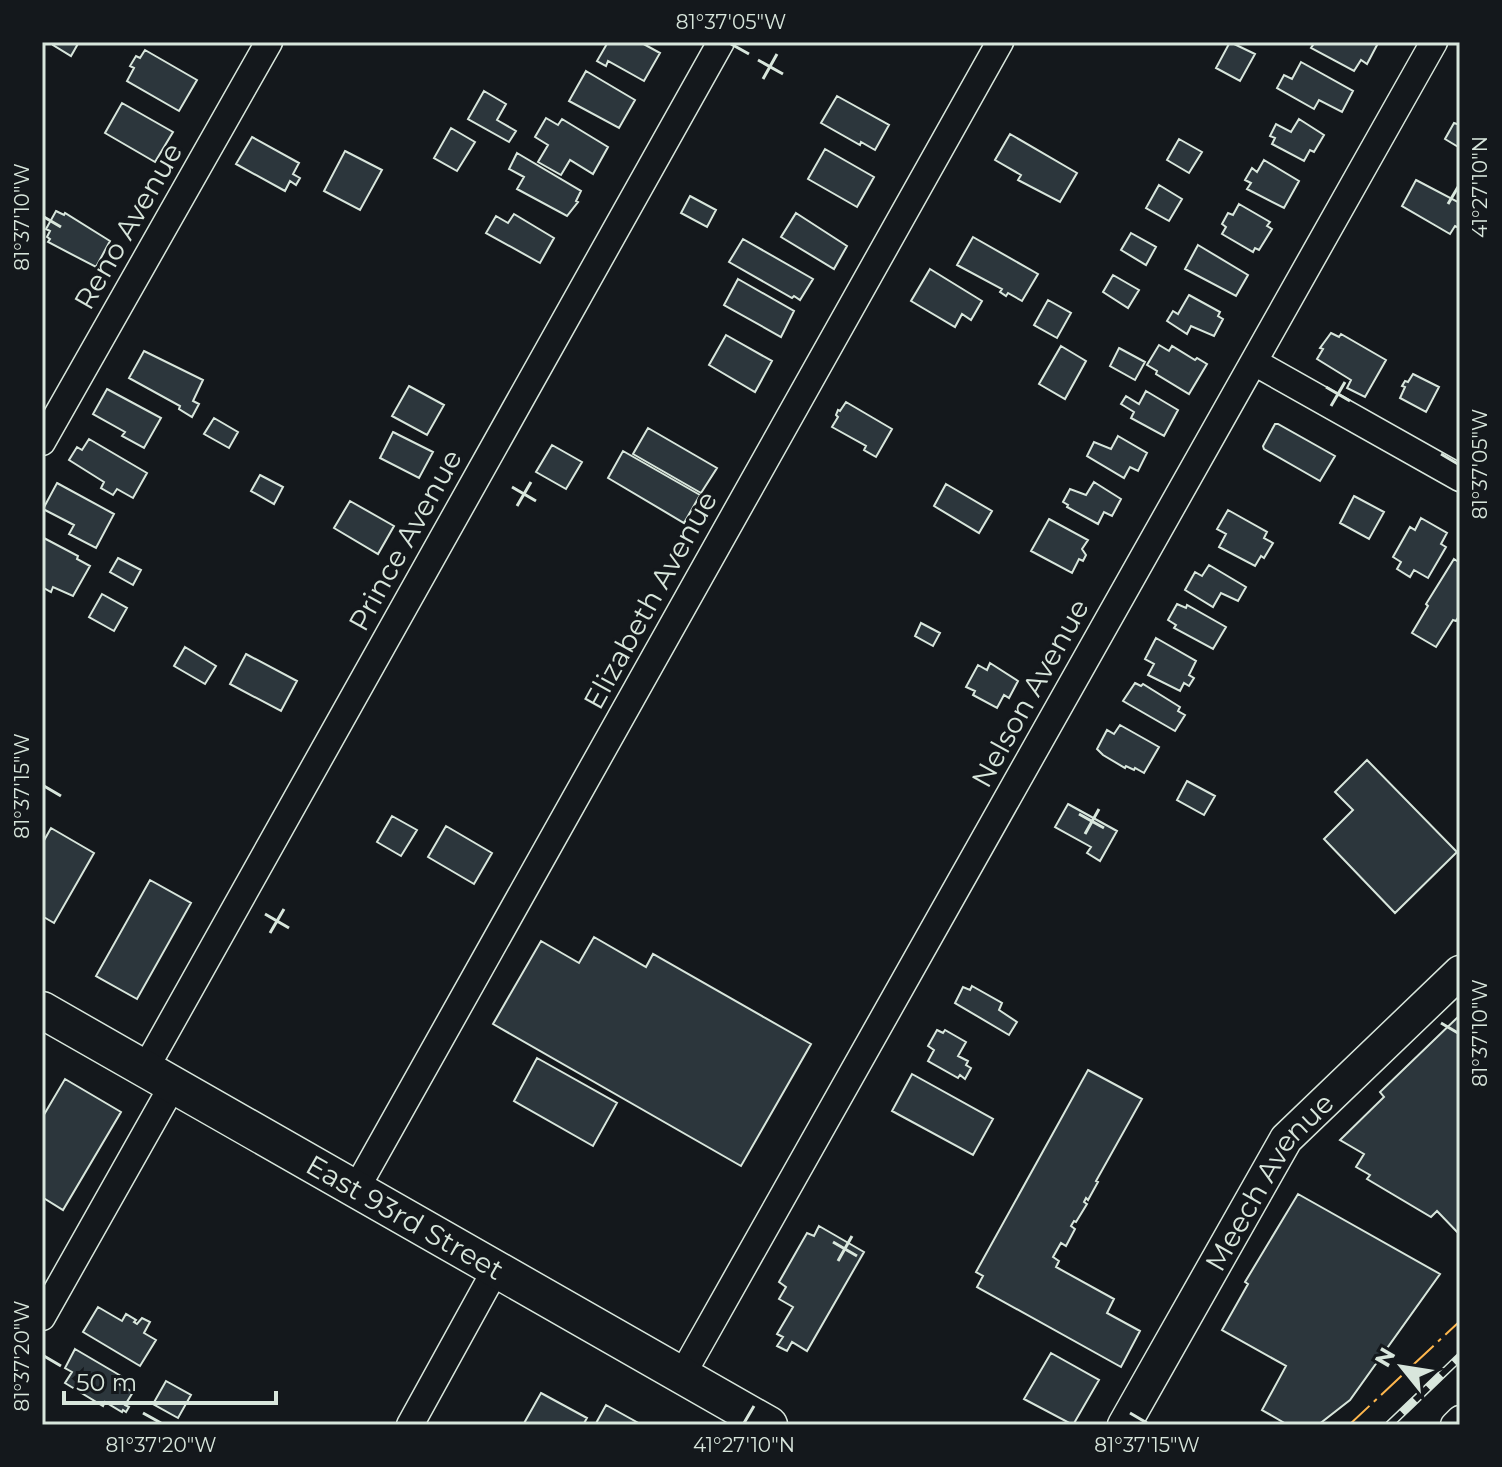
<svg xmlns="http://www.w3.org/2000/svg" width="1502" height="1467" font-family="Montserrat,sans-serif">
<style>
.building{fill:#2c363c;stroke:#d8e6dc;stroke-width:2}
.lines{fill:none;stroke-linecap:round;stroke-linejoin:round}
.minor-casing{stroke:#d8e6dc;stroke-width:29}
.tertiary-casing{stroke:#d8e6dc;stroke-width:35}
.secondary-casing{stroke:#d8e6dc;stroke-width:39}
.minor{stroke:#14181c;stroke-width:26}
.tertiary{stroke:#14181c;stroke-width:32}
.secondary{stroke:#14181c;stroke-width:36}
.rail-casing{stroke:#d8e6dc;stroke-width:9}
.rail{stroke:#14181c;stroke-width:6;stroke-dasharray:18;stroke-linecap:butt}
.power{stroke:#ffb74d;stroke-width:2;stroke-dasharray:28 6 4 6;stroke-linecap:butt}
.ticks{fill:none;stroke:#d8e6dc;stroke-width:3}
.labels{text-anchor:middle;stroke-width:6;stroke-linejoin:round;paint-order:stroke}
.street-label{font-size:28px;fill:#d8e6dc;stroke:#14181c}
.neatline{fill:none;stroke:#d8e6dc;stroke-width:3}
.ticks-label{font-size:20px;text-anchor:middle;fill:#d8e6dc}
</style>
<rect width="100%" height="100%" fill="#14181c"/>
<path class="building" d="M 54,42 L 79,42 L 71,56 L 53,45 Z
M 608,42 L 640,42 L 660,53 L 644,81 L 608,61 L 606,66 L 597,61 Z
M 1230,42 L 1255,54 L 1240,81 L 1216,68 Z
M 1315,42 L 1372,42 L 1377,45 L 1367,64 L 1361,60 L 1354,71 L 1311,48 Z
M 145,50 L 197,80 L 179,111 L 127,81 L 134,68 L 130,66 L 136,56 L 140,58 Z
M 1301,62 L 1353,91 L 1342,112 L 1319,100 L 1314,109 L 1277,88 L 1284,75 L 1292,79 Z
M 586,71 L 635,100 L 619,128 L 569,101 Z
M 484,91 L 506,104 L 497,120 L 516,131 L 509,142 L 468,119 Z
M 837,96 L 889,125 L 875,150 L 861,142 L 860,145 L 821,123 Z
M 122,103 L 173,132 L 155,162 L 105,133 Z
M 546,118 L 558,125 L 562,119 L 608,147 L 593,174 L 570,160 L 561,175 L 538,162 L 548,145 L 535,137 Z
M 1299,119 L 1324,135 L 1314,152 L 1310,150 L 1304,161 L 1272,144 L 1275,138 L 1270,136 L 1276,124 L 1291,132 Z
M 1454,123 L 1460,125 L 1460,148 L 1445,139 Z
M 451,128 L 475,142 L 457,171 L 434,158 Z
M 1010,134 L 1077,173 L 1060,202 L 1018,180 L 1021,175 L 995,160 Z
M 252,137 L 299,163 L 293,174 L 300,178 L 296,185 L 290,181 L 285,191 L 236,164 Z
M 1179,139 L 1202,152 L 1189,173 L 1167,160 Z
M 825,149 L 874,177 L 857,207 L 808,179 Z
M 345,151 L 382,170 L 360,210 L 324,191 Z
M 517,153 L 581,191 L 576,201 L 578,202 L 567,216 L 517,189 L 524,177 L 509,169 Z
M 1264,160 L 1299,181 L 1284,208 L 1247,189 L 1251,183 L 1245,180 L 1252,168 L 1257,172 Z
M 1416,180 L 1460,203 L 1460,225 L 1459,228 L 1455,226 L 1450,234 L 1402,206 Z
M 1159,185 L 1182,199 L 1169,221 L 1146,208 Z
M 690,196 L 716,210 L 707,227 L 681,213 Z
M 1239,204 L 1270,222 L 1267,226 L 1272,229 L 1259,250 L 1255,248 L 1253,252 L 1222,234 L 1226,227 L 1222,224 L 1228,213 L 1233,215 Z
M 56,211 L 64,215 L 65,213 L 110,241 L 96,267 L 48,242 L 50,239 L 47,237 L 50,231 L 46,229 Z
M 796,213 L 847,246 L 834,269 L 781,237 Z
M 514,214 L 554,238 L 540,263 L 486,233 L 496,216 L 508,223 Z
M 1131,233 L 1156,247 L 1146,265 L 1121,250 Z
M 973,237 L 1038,274 L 1022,301 L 1008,293 L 1006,296 L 1000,292 L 1002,289 L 957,265 Z
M 743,239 L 813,279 L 800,300 L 794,296 L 792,298 L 729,262 Z
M 1198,245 L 1248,275 L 1236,296 L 1185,269 Z
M 930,269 L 982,301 L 971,320 L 962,314 L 955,327 L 911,301 Z
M 1113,275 L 1139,290 L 1128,308 L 1103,292 Z
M 738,279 L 794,311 L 781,337 L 724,305 Z
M 1189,295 L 1220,312 L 1218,316 L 1223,319 L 1214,336 L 1191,326 L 1187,334 L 1167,321 L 1173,311 L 1178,314 Z
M 1048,300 L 1071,313 L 1057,338 L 1034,325 Z
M 1331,333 L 1339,337 L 1341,334 L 1386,360 L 1365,397 L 1347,388 L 1351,380 L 1317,359 L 1323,349 L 1320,348 Z
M 726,335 L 772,361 L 755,392 L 709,365 Z
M 1159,345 L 1169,351 L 1172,346 L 1195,360 L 1197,358 L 1207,364 L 1189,394 L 1156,374 L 1157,371 L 1147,365 Z
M 1061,346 L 1086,361 L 1065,399 L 1039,384 Z
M 1119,348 L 1145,362 L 1135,380 L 1110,366 Z
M 144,351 L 203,380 L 193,401 L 199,404 L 192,417 L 179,409 L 180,406 L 129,378 Z
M 1413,374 L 1439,387 L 1426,412 L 1400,398 L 1405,387 L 1402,386 L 1405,381 L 1408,382 Z
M 409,386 L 444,405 L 427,435 L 392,416 Z
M 107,389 L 161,418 L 144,448 L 122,436 L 125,432 L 93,414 Z
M 1146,391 L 1178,410 L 1164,436 L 1131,418 L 1134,412 L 1121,404 L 1126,396 L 1139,404 Z
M 846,402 L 892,429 L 876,457 L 864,450 L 866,446 L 832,427 L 838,417 L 836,415 L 838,410 L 840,411 Z
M 214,418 L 238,432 L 229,448 L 204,434 Z
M 1275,424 L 1278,424 L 1335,456 L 1320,481 L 1264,449 L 1263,446 Z
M 648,428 L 717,468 L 701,493 L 633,454 Z
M 393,432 L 433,452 L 419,478 L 380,458 Z
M 1118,436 L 1147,453 L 1138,471 L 1130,467 L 1124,478 L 1087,456 L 1094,442 L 1111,449 Z
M 89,439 L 147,473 L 133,498 L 117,489 L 113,495 L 101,488 L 104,482 L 69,460 L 77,447 L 82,450 Z
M 552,445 L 582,462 L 566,489 L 536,472 Z
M 623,451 L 700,495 L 684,523 L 608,478 Z
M 260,475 L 283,487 L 274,504 L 251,491 Z
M 1094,482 L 1121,499 L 1112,516 L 1104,512 L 1098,524 L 1067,507 L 1068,505 L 1063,502 L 1070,489 L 1086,495 Z
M 57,483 L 114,514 L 96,548 L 69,534 L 74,525 L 43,509 Z
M 946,484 L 992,511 L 979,533 L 934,506 Z
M 1354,496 L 1384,512 L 1369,539 L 1340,523 Z
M 350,501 L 394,526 L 378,554 L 334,528 Z
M 1228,510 L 1267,532 L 1264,538 L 1273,543 L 1264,558 L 1261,556 L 1255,566 L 1219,547 L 1226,534 L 1217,529 Z
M 1421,518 L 1447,533 L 1441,544 L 1446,547 L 1428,578 L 1414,570 L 1410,577 L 1397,569 L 1401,562 L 1393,557 L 1410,527 L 1415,530 Z
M 1049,519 L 1088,540 L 1082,549 L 1086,555 L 1083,561 L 1079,559 L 1072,573 L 1031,551 Z
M 42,537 L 78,556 L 77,559 L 90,566 L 73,596 L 53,587 L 51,592 L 42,587 Z
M 118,558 L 141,570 L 133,585 L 110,572 Z
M 1454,559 L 1460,563 L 1460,614 L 1456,621 L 1453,620 L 1436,647 L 1412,633 L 1428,606 L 1426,604 Z
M 1209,565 L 1246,587 L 1238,601 L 1221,593 L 1213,607 L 1185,590 L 1195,572 L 1202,576 Z
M 102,594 L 127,608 L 114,631 L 89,617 Z
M 1177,604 L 1186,608 L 1187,605 L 1226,627 L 1213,649 L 1174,628 L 1176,625 L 1168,620 Z
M 921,623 L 940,633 L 933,646 L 915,636 Z
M 1156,638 L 1196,661 L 1189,675 L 1194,678 L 1189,686 L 1184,683 L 1180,691 L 1148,675 L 1154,664 L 1145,659 Z
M 185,647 L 216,666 L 205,684 L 174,666 Z
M 246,654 L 297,681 L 281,711 L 230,684 Z
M 990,663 L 1018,681 L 1009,698 L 1004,695 L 997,708 L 973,695 L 975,691 L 966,687 L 978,665 L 987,670 Z
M 1135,683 L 1141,686 L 1143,684 L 1180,707 L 1178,711 L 1185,715 L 1175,731 L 1123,701 Z
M 1120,725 L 1159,747 L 1144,773 L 1135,768 L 1134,770 L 1126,766 L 1125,768 L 1103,755 L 1097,749 L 1107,730 L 1114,734 Z
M 1367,760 L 1457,852 L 1395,913 L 1324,839 L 1353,810 L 1335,792 Z
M 1187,781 L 1215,796 L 1204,815 L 1177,800 Z
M 1068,804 L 1117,831 L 1100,861 L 1087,853 L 1091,847 L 1055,827 Z
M 392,816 L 417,830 L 401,856 L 377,842 Z
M 446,826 L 492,853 L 474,884 L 428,857 Z
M 51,828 L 94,853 L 54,923 L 42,916 L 42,844 Z
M 150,880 L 191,903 L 137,999 L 96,976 Z
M 594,937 L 646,967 L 653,954 L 811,1044 L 741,1166 L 493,1024 L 541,941 L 579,963 Z
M 972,986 L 1002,1003 L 999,1010 L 1017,1022 L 1009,1035 L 955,1003 L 963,987 L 970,990 Z
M 1460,1015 L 1460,1235 L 1437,1211 L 1431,1217 L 1367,1179 L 1370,1175 L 1356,1167 L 1364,1154 L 1340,1140 L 1384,1097 L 1380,1092 Z
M 937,1030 L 943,1033 L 945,1030 L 966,1042 L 958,1056 L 968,1061 L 966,1065 L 971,1068 L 965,1079 L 960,1075 L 958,1078 L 928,1061 L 934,1050 L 928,1046 Z
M 537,1058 L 617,1103 L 593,1146 L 514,1101 Z
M 1088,1070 L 1142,1099 L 1096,1181 L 1098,1182 L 1088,1200 L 1086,1198 L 1084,1202 L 1087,1204 L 1076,1222 L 1074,1221 L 1071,1226 L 1075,1229 L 1066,1246 L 1061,1243 L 1053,1257 L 1059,1261 L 1056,1267 L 1114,1299 L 1107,1313 L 1140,1331 L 1121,1367 L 977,1287 L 983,1276 L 976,1272 Z
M 912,1074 L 993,1119 L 973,1155 L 892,1111 Z
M 65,1079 L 121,1112 L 63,1210 L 42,1197 L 42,1118 Z
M 1298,1194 L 1440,1274 L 1350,1400 L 1318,1425 L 1288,1425 L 1262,1410 L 1286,1366 L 1222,1330 L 1248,1284 L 1245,1282 Z
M 819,1226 L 864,1252 L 807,1351 L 792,1342 L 787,1351 L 777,1346 L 783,1337 L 777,1334 L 793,1307 L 779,1299 L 786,1287 L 779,1282 L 807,1233 L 814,1236 Z
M 98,1307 L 122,1321 L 126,1314 L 136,1320 L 134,1322 L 137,1324 L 142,1318 L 150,1322 L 144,1333 L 156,1340 L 140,1366 L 83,1332 Z
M 75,1349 L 121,1376 L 117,1383 L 133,1392 L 125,1405 L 129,1407 L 126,1412 L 123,1410 L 122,1412 L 105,1402 L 103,1406 L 65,1383 L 72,1372 L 65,1368 Z
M 1051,1353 L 1099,1380 L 1073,1425 L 1024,1399 Z
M 166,1381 L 191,1395 L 178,1418 L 153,1404 Z
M 541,1393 L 587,1418 L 583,1425 L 523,1425 Z
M 606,1405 L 642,1425 L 595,1425 Z"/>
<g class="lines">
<defs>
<path id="minor" d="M 1254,362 L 1460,478
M 42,442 L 269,42
M 145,1069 L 721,42
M 356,1189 L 1000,42
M 42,1317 L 173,1085
M 682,1375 L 1434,42
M 410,1425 L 496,1269
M 1454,1425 L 1460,1419"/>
<g id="tertiary">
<path id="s1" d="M 1124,1425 L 1286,1139 L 1460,972"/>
</g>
<g id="secondary">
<path id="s2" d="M 42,1010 L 769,1425"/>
</g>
</defs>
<use href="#minor" class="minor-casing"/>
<use href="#tertiary" class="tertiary-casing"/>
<use href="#secondary" class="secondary-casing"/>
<use href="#minor" class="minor"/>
<use href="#tertiary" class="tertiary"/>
<use href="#secondary" class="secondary"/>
<defs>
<path id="rail" d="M 1389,1425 L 1460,1357"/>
</defs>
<use href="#rail" class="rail-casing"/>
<use href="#rail" class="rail"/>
<path class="power" d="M 1349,1425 L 1460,1321"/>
</g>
<path class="ticks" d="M 731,44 L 749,54M 758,60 L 783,74M 763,79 L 777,54M 1448,204 L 1458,187M 44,217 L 61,227M 1326,387 L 1350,401M 1331,406 L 1345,382M 1441,454 L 1458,464M 512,487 L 536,501M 517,506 L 531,482M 44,786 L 61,796M 1079,814 L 1104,828M 1085,834 L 1099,809M 265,914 L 289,928M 270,933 L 284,909M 1441,1023 L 1458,1033M 833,1242 L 857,1256M 838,1261 L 852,1236M 44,1356 L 61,1366M 143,1413 L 161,1423M 1130,1413 L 1147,1423M 744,1423 L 754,1406"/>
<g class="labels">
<g class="street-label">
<text transform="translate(128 226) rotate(-60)" y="10">Reno Avenue</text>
<text transform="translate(405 540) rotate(-61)" y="10">Prince Avenue</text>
<text transform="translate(650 600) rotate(-61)" y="10">Elizabeth Avenue</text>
<text transform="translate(1030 693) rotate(-61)" y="10">Nelson Avenue</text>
<text dy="10" stroke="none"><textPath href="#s1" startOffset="284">Meech Avenue</textPath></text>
<text dy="10" stroke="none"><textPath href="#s2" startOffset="418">East 93rd Street</textPath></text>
</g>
</g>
<rect width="1502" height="1467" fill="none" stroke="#14181c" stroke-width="88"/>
<g transform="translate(1402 1367) rotate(300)" stroke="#14181c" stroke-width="6" paint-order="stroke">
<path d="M0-6L14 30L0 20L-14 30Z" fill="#d8e6dc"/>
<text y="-12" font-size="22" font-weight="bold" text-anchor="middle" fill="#d8e6dc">N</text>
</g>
<path d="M64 1391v12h212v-12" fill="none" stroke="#d8e6dc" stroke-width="4"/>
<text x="76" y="1391" font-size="24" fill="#d8e6dc" stroke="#14181c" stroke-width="6" paint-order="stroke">50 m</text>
<rect x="44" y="44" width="1414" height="1379" class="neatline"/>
<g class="ticks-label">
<text x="731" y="29">81°37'05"W</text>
<text transform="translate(1480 187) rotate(-90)" y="7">41°27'10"N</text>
<text transform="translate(22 217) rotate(-90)" y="7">81°37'10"W</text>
<text transform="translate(1480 464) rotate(-90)" y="7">81°37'05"W</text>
<text transform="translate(22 786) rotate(-90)" y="7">81°37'15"W</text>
<text transform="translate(1480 1033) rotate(-90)" y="7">81°37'10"W</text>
<text transform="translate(22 1356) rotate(-90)" y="7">81°37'20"W</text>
<text x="161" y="1452">81°37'20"W</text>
<text x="744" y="1452">41°27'10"N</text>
<text x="1147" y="1452">81°37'15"W</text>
</g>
</svg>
